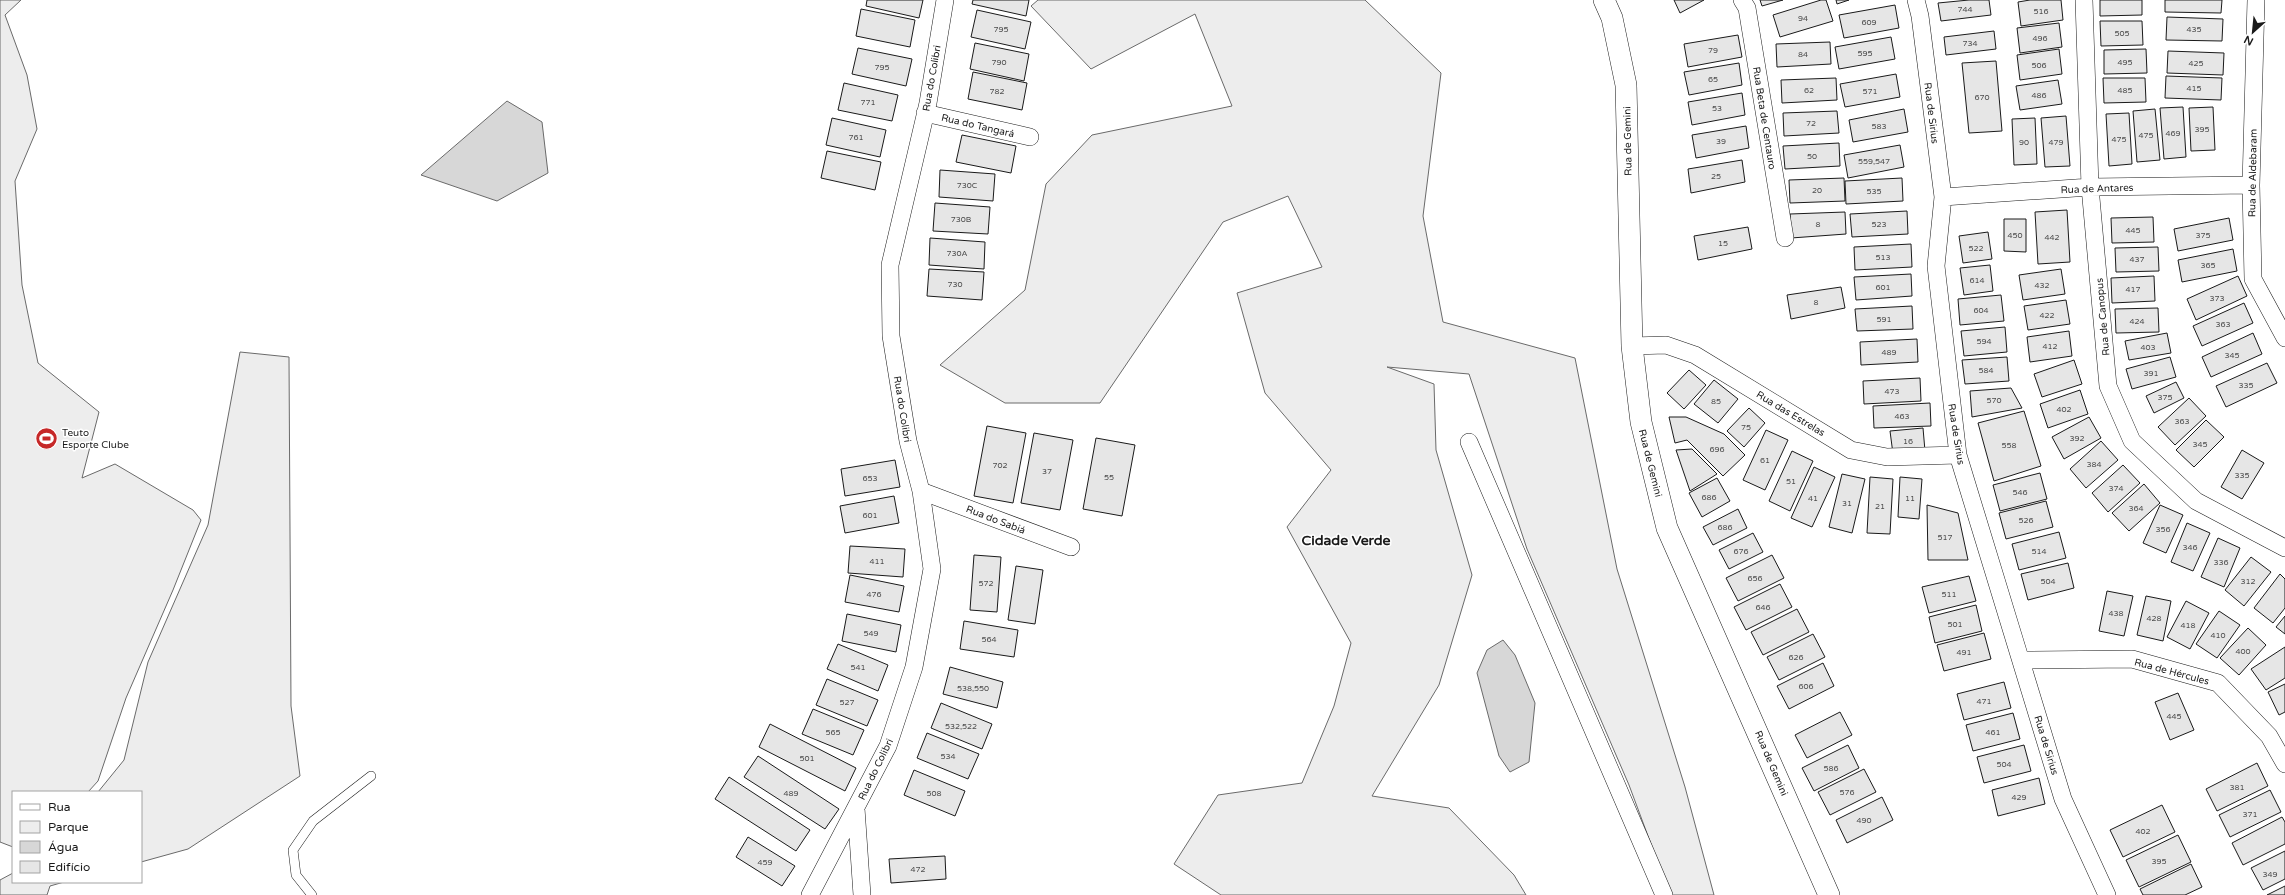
<svg xmlns="http://www.w3.org/2000/svg" width="2285" height="895" font-family="'Varela Round',sans-serif">
<style>
.green{fill:#ededed;stroke:#6a6a6a}
.water{fill:#d7d7d7;stroke:#6a6a6a}
.building{fill:#e6e6e6;stroke:#1a1a1a}
.lines{fill:none;stroke-linecap:round;stroke-linejoin:round}
.service-casing{stroke:#1a1a1a;stroke-width:10}
.minor-casing{stroke:#1a1a1a;stroke-width:18}
.tertiary-casing{stroke:#1a1a1a;stroke-width:22}
.service{stroke:#fff;stroke-width:9}
.minor{stroke:#fff;stroke-width:17}
.tertiary{stroke:#fff;stroke-width:21}
.labels{text-anchor:middle;stroke-width:3;stroke-linejoin:round;paint-order:stroke}
.number-label{font-size:8px;fill:#4d4d4d}
.street-label{font-size:10px;fill:#1a1a1a;stroke:#fff}
.poi-label{font-size:10px;fill:#1a1a1a;stroke:#fff;text-anchor:start}
.district-label{font-size:14px;font-weight:bold;fill:#1a1a1a;stroke:#fff}
</style>
<rect width="100%" height="100%" fill="#fff"/>
<path class="green" d="M 0,0 L 21,0 L 5,15 L 27,75 L 37,129 L 15,181 L 22,285 L 38,363 L 99,412 L 82,478 L 115,464 L 193,510 L 201,520 L 173,590 L 126,698 L 98,781 L 88,792 L 13,792 L 13,847 L 0,842 Z
M 1038,0 L 1365,0 L 1441,73 L 1423,216 L 1443,322 L 1575,358 L 1617,569 L 1685,787 L 1714,895 L 1670,895 L 1629,785 L 1527,549 L 1469,374 L 1387,367 L 1434,384 L 1436,450 L 1472,575 L 1439,685 L 1372,796 L 1449,808 L 1514,875 L 1526,895 L 1221,895 L 1174,864 L 1218,795 L 1302,783 L 1334,706 L 1351,643 L 1287,527 L 1331,470 L 1265,393 L 1237,293 L 1322,267 L 1288,196 L 1223,222 L 1100,403 L 1005,403 L 940,365 L 1025,290 L 1046,184 L 1092,135 L 1232,106 L 1195,14 L 1091,69 L 1031,6 Z
M 240,352 L 289,357 L 291,706 L 300,776 L 188,849 L 141,862 L 141,792 L 98,792 L 124,760 L 148,662 L 208,525 Z
M 13,873 L 13,882 L 64,882 L 50,886 L 47,895 L 0,895 L 0,880 Z"/>
<path class="water" d="M 507,101 L 542,122 L 548,173 L 497,201 L 421,175 Z
M 1503,640 L 1515,655 L 1535,703 L 1529,762 L 1510,772 L 1499,756 L 1477,673 L 1487,650 Z"/>
<path class="building" d="M 867,0 L 923,0 L 919,18 L 866,6 Z
M 973,0 L 1029,0 L 1026,16 L 972,4 Z
M 1674,0 L 1704,0 L 1680,13 Z
M 1760,0 L 1783,0 L 1762,6 Z
M 1821,0 L 1826,0 L 1833,21 L 1780,37 L 1773,15 Z
M 1836,0 L 1849,0 L 1837,4 Z
M 1969,0 L 1989,0 L 1991,15 L 1941,21 L 1938,3 Z
M 2030,0 L 2061,0 L 2063,20 L 2021,26 L 2018,2 Z
M 2100,0 L 2142,0 L 2142,15 L 2100,16 Z
M 2165,0 L 2222,0 L 2221,13 L 2165,12 Z
M 1895,5 L 1899,28 L 1844,38 L 1839,15 Z
M 861,9 L 915,20 L 910,47 L 856,36 Z
M 977,10 L 1031,22 L 1025,49 L 971,37 Z
M 2167,17 L 2223,19 L 2222,41 L 2166,40 Z
M 2100,21 L 2142,21 L 2143,45 L 2101,46 Z
M 2059,23 L 2062,47 L 2020,53 L 2017,28 Z
M 1994,31 L 1996,49 L 1946,55 L 1944,37 Z
M 1738,35 L 1742,57 L 1688,67 L 1684,44 Z
M 1891,37 L 1895,59 L 1839,69 L 1835,47 Z
M 1830,42 L 1831,64 L 1777,67 L 1776,44 Z
M 975,43 L 1029,54 L 1024,81 L 970,69 Z
M 858,48 L 912,59 L 906,86 L 852,74 Z
M 2059,49 L 2062,74 L 2020,80 L 2017,55 Z
M 2146,49 L 2147,73 L 2104,74 L 2104,50 Z
M 2168,51 L 2224,53 L 2223,75 L 2167,73 Z
M 1996,61 L 2002,131 L 1969,133 L 1962,63 Z
M 1739,63 L 1742,85 L 1689,95 L 1684,72 Z
M 973,72 L 1027,83 L 1022,110 L 968,99 Z
M 1896,74 L 1900,97 L 1845,107 L 1840,84 Z
M 2166,76 L 2222,78 L 2221,100 L 2165,98 Z
M 1836,78 L 1837,100 L 1782,103 L 1781,80 Z
M 2103,78 L 2145,78 L 2146,102 L 2104,103 Z
M 2058,80 L 2062,104 L 2020,110 L 2016,86 Z
M 844,83 L 898,95 L 892,121 L 838,110 Z
M 1742,93 L 1745,115 L 1692,125 L 1688,102 Z
M 2183,107 L 2186,157 L 2164,159 L 2160,108 Z
M 2213,107 L 2215,150 L 2191,151 L 2189,108 Z
M 1904,109 L 1908,132 L 1853,142 L 1849,120 Z
M 2155,109 L 2160,160 L 2137,162 L 2133,111 Z
M 1837,111 L 1839,133 L 1784,136 L 1783,113 Z
M 2129,113 L 2132,164 L 2109,166 L 2106,114 Z
M 2066,116 L 2070,166 L 2045,167 L 2041,118 Z
M 832,118 L 886,130 L 880,157 L 826,145 Z
M 2035,118 L 2037,164 L 2014,165 L 2012,119 Z
M 1746,126 L 1749,148 L 1696,158 L 1692,135 Z
M 962,135 L 1016,146 L 1011,173 L 956,162 Z
M 1839,143 L 1840,166 L 1785,169 L 1783,146 Z
M 1900,145 L 1904,167 L 1848,178 L 1844,155 Z
M 827,151 L 881,162 L 875,190 L 821,178 Z
M 1742,160 L 1745,182 L 1691,193 L 1688,169 Z
M 940,170 L 995,174 L 993,201 L 939,197 Z
M 1844,178 L 1845,201 L 1790,203 L 1789,180 Z
M 1902,178 L 1903,201 L 1846,204 L 1845,181 Z
M 935,203 L 990,207 L 988,234 L 933,231 Z
M 2067,210 L 2070,262 L 2038,264 L 2035,212 Z
M 1907,211 L 1908,234 L 1852,237 L 1850,214 Z
M 1845,212 L 1846,234 L 1791,238 L 1790,214 Z
M 2153,217 L 2154,242 L 2112,243 L 2111,218 Z
M 2229,218 L 2233,240 L 2178,251 L 2174,229 Z
M 2004,219 L 2026,219 L 2026,252 L 2004,251 Z
M 1748,227 L 1752,249 L 1698,260 L 1694,236 Z
M 1988,232 L 1992,259 L 1963,263 L 1959,236 Z
M 930,238 L 985,242 L 984,269 L 929,265 Z
M 1911,244 L 1912,267 L 1855,270 L 1854,247 Z
M 2158,247 L 2159,271 L 2116,272 L 2115,248 Z
M 2233,249 L 2237,271 L 2182,282 L 2178,260 Z
M 1990,265 L 1993,291 L 1964,295 L 1960,268 Z
M 929,269 L 984,272 L 982,300 L 927,296 Z
M 2061,269 L 2065,294 L 2023,300 L 2019,275 Z
M 1911,274 L 1912,296 L 1856,300 L 1854,277 Z
M 2154,276 L 2155,301 L 2112,303 L 2111,278 Z
M 2238,276 L 2247,296 L 2196,320 L 2187,299 Z
M 1841,287 L 1845,308 L 1791,319 L 1787,295 Z
M 2001,295 L 2004,321 L 1960,325 L 1958,299 Z
M 2066,300 L 2070,324 L 2028,330 L 2024,306 Z
M 2244,303 L 2253,323 L 2202,346 L 2193,326 Z
M 1912,306 L 1913,329 L 1857,331 L 1855,309 Z
M 2158,308 L 2159,332 L 2116,333 L 2115,309 Z
M 2005,327 L 2007,352 L 1964,356 L 1961,331 Z
M 2069,331 L 2072,356 L 2030,362 L 2027,337 Z
M 2167,333 L 2171,353 L 2129,360 L 2125,341 Z
M 2253,333 L 2262,354 L 2211,377 L 2202,357 Z
M 1917,339 L 1918,362 L 1861,365 L 1860,342 Z
M 2007,357 L 2009,381 L 1965,384 L 1962,360 Z
M 2170,357 L 2176,377 L 2132,389 L 2126,369 Z
M 2074,360 L 2082,384 L 2042,397 L 2034,374 Z
M 2267,363 L 2277,383 L 2226,407 L 2216,386 Z
M 1689,370 L 1706,385 L 1684,409 L 1667,393 Z
M 1920,378 L 1921,401 L 1864,404 L 1863,381 Z
M 1714,380 L 1738,399 L 1718,423 L 1694,404 Z
M 2176,382 L 2184,398 L 2154,413 L 2146,396 Z
M 2011,388 L 2022,408 L 1972,417 L 1970,391 Z
M 2080,390 L 2088,414 L 2048,428 L 2040,404 Z
M 2189,398 L 2206,416 L 2175,445 L 2158,427 Z
M 1930,403 L 1931,426 L 1874,428 L 1873,406 Z
M 1749,408 L 1765,423 L 1744,447 L 1727,431 Z
M 2024,411 L 2041,466 L 1994,481 L 1978,423 Z
M 1669,417 L 1686,417 L 1724,434 L 1745,455 L 1723,476 L 1687,440 L 1675,443 Z
M 2089,417 L 2101,438 L 2064,459 L 2052,437 Z
M 2206,420 L 2224,437 L 2194,467 L 2176,450 Z
M 987,426 L 1026,433 L 1013,503 L 974,496 Z
M 1923,428 L 1925,451 L 1893,454 L 1890,431 Z
M 1766,430 L 1788,440 L 1765,490 L 1743,480 Z
M 1034,433 L 1073,440 L 1060,510 L 1021,503 Z
M 1096,438 L 1135,445 L 1122,516 L 1083,509 Z
M 2101,441 L 2118,460 L 2086,488 L 2070,469 Z
M 1692,449 L 1717,474 L 1690,491 L 1676,450 Z
M 2242,450 L 2264,463 L 2242,499 L 2221,487 Z
M 1792,451 L 1813,461 L 1790,511 L 1769,501 Z
M 895,460 L 900,487 L 845,496 L 841,469 Z
M 2123,465 L 2140,483 L 2108,512 L 2092,493 Z
M 1814,467 L 1835,477 L 1812,527 L 1791,518 Z
M 2040,473 L 2047,499 L 2000,511 L 1993,485 Z
M 1842,474 L 1865,479 L 1852,533 L 1829,527 Z
M 1870,477 L 1893,479 L 1890,534 L 1867,533 Z
M 1900,477 L 1922,479 L 1919,519 L 1898,517 Z
M 1717,478 L 1730,501 L 1702,517 L 1689,493 Z
M 2144,484 L 2160,503 L 2129,531 L 2112,513 Z
M 894,496 L 899,523 L 845,533 L 840,506 Z
M 2046,501 L 2053,527 L 2006,539 L 1999,513 Z
M 1927,505 L 1958,513 L 1968,560 L 1928,560 Z
M 2160,505 L 2183,515 L 2166,553 L 2143,543 Z
M 1738,509 L 1747,528 L 1713,545 L 1703,527 Z
M 2187,523 L 2210,533 L 2193,571 L 2171,562 Z
M 2059,532 L 2066,558 L 2019,570 L 2012,544 Z
M 1753,533 L 1763,552 L 1729,569 L 1719,550 Z
M 2218,538 L 2240,548 L 2224,587 L 2201,577 Z
M 850,546 L 905,549 L 903,577 L 848,573 Z
M 974,555 L 1001,557 L 997,612 L 970,610 Z
M 1772,555 L 1784,578 L 1738,601 L 1726,578 Z
M 2251,557 L 2271,572 L 2244,606 L 2225,590 Z
M 2068,563 L 2074,588 L 2028,600 L 2021,574 Z
M 1016,566 L 1043,570 L 1035,624 L 1008,620 Z
M 2280,574 L 2285,579 L 2285,608 L 2273,623 L 2254,608 Z
M 850,575 L 904,586 L 899,612 L 845,602 Z
M 1969,576 L 1976,601 L 1929,613 L 1922,587 Z
M 1780,584 L 1792,607 L 1746,630 L 1734,607 Z
M 2107,591 L 2133,596 L 2124,636 L 2099,631 Z
M 2146,596 L 2171,601 L 2163,641 L 2137,635 Z
M 2186,601 L 2209,613 L 2190,649 L 2167,637 Z
M 1976,605 L 1982,631 L 1935,643 L 1929,617 Z
M 1797,609 L 1809,632 L 1763,655 L 1751,632 Z
M 2219,611 L 2240,625 L 2217,658 L 2196,644 Z
M 847,614 L 901,625 L 896,652 L 842,641 Z
M 2285,616 L 2285,634 L 2276,627 Z
M 964,621 L 1018,630 L 1014,657 L 960,649 Z
M 2248,628 L 2266,645 L 2239,675 L 2220,658 Z
M 1984,633 L 1991,659 L 1944,671 L 1937,645 Z
M 1813,634 L 1825,657 L 1779,680 L 1767,657 Z
M 838,644 L 888,665 L 878,691 L 827,669 Z
M 2285,647 L 2285,678 L 2266,690 L 2251,669 Z
M 1823,663 L 1834,686 L 1789,709 L 1777,686 Z
M 950,667 L 1003,682 L 997,708 L 943,694 Z
M 827,679 L 878,700 L 867,726 L 816,705 Z
M 2004,682 L 2011,708 L 1964,720 L 1957,694 Z
M 2285,684 L 2285,712 L 2279,715 L 2268,692 Z
M 2178,693 L 2194,730 L 2170,740 L 2155,702 Z
M 941,703 L 992,724 L 982,749 L 931,728 Z
M 813,709 L 864,730 L 853,755 L 802,734 Z
M 1840,712 L 1852,735 L 1807,758 L 1795,735 Z
M 2013,713 L 2020,739 L 1973,751 L 1966,725 Z
M 770,724 L 856,768 L 845,791 L 759,747 Z
M 927,733 L 979,754 L 968,779 L 917,758 Z
M 1848,745 L 1859,768 L 1814,791 L 1802,768 Z
M 2024,745 L 2031,771 L 1984,783 L 1977,757 Z
M 758,756 L 839,809 L 825,829 L 744,777 Z
M 2257,763 L 2268,786 L 2217,811 L 2206,789 Z
M 1864,769 L 1876,792 L 1830,815 L 1818,792 Z
M 914,770 L 965,791 L 955,816 L 904,795 Z
M 729,777 L 810,830 L 796,851 L 715,799 Z
M 2039,778 L 2045,804 L 1998,816 L 1992,790 Z
M 2270,790 L 2281,812 L 2230,837 L 2219,815 Z
M 1882,797 L 1893,820 L 1847,843 L 1836,820 Z
M 2162,805 L 2175,832 L 2123,857 L 2110,830 Z
M 2282,817 L 2285,822 L 2285,844 L 2243,865 L 2232,843 Z
M 2178,835 L 2191,862 L 2139,887 L 2126,860 Z
M 748,837 L 795,866 L 782,886 L 736,857 Z
M 2285,851 L 2285,879 L 2263,890 L 2251,868 Z
M 945,856 L 946,879 L 891,883 L 889,859 Z
M 2191,864 L 2202,887 L 2185,895 L 2143,895 L 2140,889 Z
M 2285,886 L 2285,895 L 2267,895 Z"/>
<g class="lines">
<defs>
<path id="service" d="M 312,895 L 296,875 L 293,850 L 313,821 L 371,776"/>
<path id="minor" d="M 1742,0 L 1747,8 L 1785,238
M 1916,0 L 1920,16 L 1943,197 L 1936,266 L 1958,455 L 2063,799 L 2107,895
M 2084,0 L 2090,187 L 2108,386 L 2132,441 L 2196,501 L 2285,548
M 2256,0 L 2251,185 L 2253,279 L 2285,338
M 925,113 L 1030,137
M 1943,197 L 2090,187 L 2251,185
M 1632,346 L 1666,345 L 1695,355 L 1851,450 L 1887,457 L 1958,455
M 1469,442 L 1664,895
M 921,491 L 1071,547
M 2021,660 L 2132,659 L 2218,683 L 2269,736 L 2285,764
M 856,808 L 862,895
M 810,895 L 888,746 L 914,667 L 932,569 L 921,491 L 908,441 L 891,336 L 890,265 L 928,103 L 945,0"/>
<path id="tertiary" d="M 1604,0 L 1612,18 L 1626,85 L 1632,346 L 1641,422 L 1667,528 L 1829,895"/>
</defs>
<use href="#service" class="service-casing"/>
<use href="#minor" class="minor-casing"/>
<use href="#tertiary" class="tertiary-casing"/>
<use href="#service" class="service"/>
<use href="#minor" class="minor"/>
<use href="#tertiary" class="tertiary"/>
</g>
<defs>
<symbol id="stadium-disc" viewBox="-11 -11 22 22"><circle r="9.5" fill="#c62828" stroke="#fff"/><path d="M0-5a6.5 5 0 1 0 0 10a6.5 5 0 1 0 0-10ZM-3.5-1.8h7v3.6h-7Z" fill="#fff"/></symbol>
</defs>
<g fill-rule="evenodd">
<use href="#stadium-disc" x="34" y="426" width="25" height="25"/>
</g>
<g class="labels">
<g class="number-label">
<text x="1965" y="12">744</text>
<text x="2041" y="14">516</text>
<text x="1803" y="21">94</text>
<text x="1869" y="25">609</text>
<text x="1001" y="32">795</text>
<text x="2194" y="32">435</text>
<text x="2122" y="36">505</text>
<text x="2040" y="41">496</text>
<text x="1970" y="46">734</text>
<text x="1713" y="53">79</text>
<text x="1865" y="56">595</text>
<text x="1803" y="57">84</text>
<text x="999" y="65">790</text>
<text x="2125" y="65">495</text>
<text x="2196" y="66">425</text>
<text x="2039" y="68">506</text>
<text x="882" y="70">795</text>
<text x="1713" y="82">65</text>
<text x="2194" y="91">415</text>
<text x="1809" y="93">62</text>
<text x="2125" y="93">485</text>
<text x="997" y="94">782</text>
<text x="1870" y="94">571</text>
<text x="2039" y="98">486</text>
<text x="1982" y="100">670</text>
<text x="868" y="105">771</text>
<text x="1717" y="111">53</text>
<text x="1811" y="126">72</text>
<text x="1879" y="129">583</text>
<text x="2202" y="132">395</text>
<text x="2173" y="136">469</text>
<text x="2146" y="138">475</text>
<text x="856" y="140">761</text>
<text x="2119" y="142">475</text>
<text x="1721" y="144">39</text>
<text x="2024" y="145">90</text>
<text x="2056" y="145">479</text>
<text x="1812" y="159">50</text>
<text x="1874" y="164">559,547</text>
<text x="1716" y="179">25</text>
<text x="967" y="188">730C</text>
<text x="1817" y="193">20</text>
<text x="1874" y="194">535</text>
<text x="961" y="222">730B</text>
<text x="1818" y="227">8</text>
<text x="1879" y="227">523</text>
<text x="2133" y="233">445</text>
<text x="2015" y="238">450</text>
<text x="2203" y="238">375</text>
<text x="2052" y="240">442</text>
<text x="1723" y="246">15</text>
<text x="1976" y="251">522</text>
<text x="957" y="256">730A</text>
<text x="1883" y="260">513</text>
<text x="2137" y="262">437</text>
<text x="2208" y="268">365</text>
<text x="1977" y="283">614</text>
<text x="955" y="287">730</text>
<text x="2042" y="288">432</text>
<text x="1883" y="290">601</text>
<text x="2133" y="292">417</text>
<text x="2217" y="301">373</text>
<text x="1816" y="305">8</text>
<text x="1981" y="313">604</text>
<text x="2047" y="318">422</text>
<text x="1884" y="322">591</text>
<text x="2137" y="324">424</text>
<text x="2223" y="327">363</text>
<text x="1984" y="344">594</text>
<text x="2050" y="349">412</text>
<text x="2148" y="350">403</text>
<text x="1889" y="355">489</text>
<text x="2232" y="358">345</text>
<text x="1986" y="373">584</text>
<text x="2151" y="376">391</text>
<text x="2246" y="388">335</text>
<text x="1892" y="394">473</text>
<text x="2165" y="400">375</text>
<text x="1994" y="403">570</text>
<text x="1716" y="404">85</text>
<text x="2064" y="412">402</text>
<text x="1902" y="419">463</text>
<text x="2182" y="424">363</text>
<text x="1746" y="430">75</text>
<text x="2077" y="441">392</text>
<text x="1908" y="444">16</text>
<text x="2200" y="447">345</text>
<text x="2009" y="448">558</text>
<text x="1717" y="452">696</text>
<text x="1765" y="463">61</text>
<text x="2094" y="467">384</text>
<text x="1000" y="468">702</text>
<text x="1047" y="474">37</text>
<text x="2242" y="478">335</text>
<text x="1109" y="480">55</text>
<text x="870" y="481">653</text>
<text x="1791" y="484">51</text>
<text x="2116" y="491">374</text>
<text x="2020" y="495">546</text>
<text x="1709" y="500">686</text>
<text x="1813" y="501">41</text>
<text x="1910" y="501">11</text>
<text x="1847" y="506">31</text>
<text x="1880" y="509">21</text>
<text x="2136" y="511">364</text>
<text x="870" y="518">601</text>
<text x="2026" y="523">526</text>
<text x="1725" y="530">686</text>
<text x="2163" y="532">356</text>
<text x="1945" y="540">517</text>
<text x="2190" y="550">346</text>
<text x="1741" y="554">676</text>
<text x="2039" y="554">514</text>
<text x="877" y="564">411</text>
<text x="2221" y="565">336</text>
<text x="1755" y="581">656</text>
<text x="2048" y="584">504</text>
<text x="2248" y="584">312</text>
<text x="986" y="586">572</text>
<text x="874" y="597">476</text>
<text x="1949" y="597">511</text>
<text x="1763" y="610">646</text>
<text x="2116" y="616">438</text>
<text x="2154" y="621">428</text>
<text x="1955" y="627">501</text>
<text x="2188" y="628">418</text>
<text x="871" y="636">549</text>
<text x="2218" y="638">410</text>
<text x="989" y="642">564</text>
<text x="2243" y="654">400</text>
<text x="1964" y="655">491</text>
<text x="1796" y="660">626</text>
<text x="858" y="670">541</text>
<text x="1806" y="689">606</text>
<text x="973" y="691">538,550</text>
<text x="1984" y="704">471</text>
<text x="847" y="705">527</text>
<text x="2174" y="719">445</text>
<text x="961" y="729">532,522</text>
<text x="833" y="735">565</text>
<text x="1993" y="735">461</text>
<text x="948" y="759">534</text>
<text x="807" y="761">501</text>
<text x="2004" y="767">504</text>
<text x="1831" y="771">586</text>
<text x="2237" y="790">381</text>
<text x="1847" y="795">576</text>
<text x="791" y="796">489</text>
<text x="934" y="796">508</text>
<text x="2019" y="800">429</text>
<text x="2250" y="817">371</text>
<text x="1864" y="823">490</text>
<text x="2143" y="834">402</text>
<text x="2159" y="864">395</text>
<text x="765" y="865">459</text>
<text x="918" y="872">472</text>
<text x="2270" y="877">349</text>
</g>
<g class="street-label">
<text transform="translate(931 78) rotate(-80)" y="4">Rua do Colibri</text>
<text transform="translate(1932 113) rotate(83)" y="4">Rua de Sirius</text>
<text transform="translate(1765 118) rotate(81)" y="4">Rua Beta de Centauro</text>
<text transform="translate(978 125) rotate(13)" y="4">Rua do Tangará</text>
<text transform="translate(1627 141) rotate(-91)" y="4">Rua de Gemini</text>
<text transform="translate(2252 173) rotate(-89)" y="4">Rua de Aldebaram</text>
<text transform="translate(2097 188) rotate(-2)" y="4">Rua de Antares</text>
<text transform="translate(2102 317) rotate(-95)" y="4">Rua de Canopus</text>
<text transform="translate(903 409) rotate(81)" y="4">Rua do Colibri</text>
<text transform="translate(1791 413) rotate(31)" y="4">Rua das Estrelas</text>
<text transform="translate(1957 434) rotate(81)" y="4">Rua de Sirius</text>
<text transform="translate(1651 463) rotate(76)" y="4">Rua de Gemini</text>
<text transform="translate(996 519) rotate(21)" y="4">Rua do Sabiá</text>
<text transform="translate(2172 671) rotate(15)" y="4">Rua de Hércules</text>
<text transform="translate(2047 745) rotate(73)" y="4">Rua de Sirius</text>
<text transform="translate(1772 763) rotate(67)" y="4">Rua de Gemini</text>
<text transform="translate(875 769) rotate(-64)" y="4">Rua do Colibri</text>
</g>
<g class="poi-label">
<text x="62" y="436">Teuto<tspan x="62" dy="12">Esporte Clube</tspan></text>
</g>
<g class="district-label">
<text x="1346" y="545">Cidade Verde</text>
</g>
</g>
<rect x="12" y="791" width="130" height="92" fill="#ffffff" stroke="#a3a3a3"/>
<rect x="20" y="804" width="20" height="6" fill="#ffffff" stroke="#a3a3a3"/>
<text x="48" y="811" font-size="12" fill="#1a1a1a">Rua</text>
<rect x="20" y="821" width="20" height="12" fill="#ededed" stroke="#a3a3a3"/>
<text x="48" y="831" font-size="12" fill="#1a1a1a">Parque</text>
<rect x="20" y="841" width="20" height="12" fill="#d7d7d7" stroke="#a3a3a3"/>
<text x="48" y="851" font-size="12" fill="#1a1a1a">Água</text>
<rect x="20" y="861" width="20" height="12" fill="#e6e6e6" stroke="#a3a3a3"/>
<text x="48" y="871" font-size="12" fill="#1a1a1a">Edifício</text>
<g transform="translate(2253 32) rotate(207)" stroke="#ffffff" stroke-width="3" paint-order="stroke">
<path d="M0-3L7 15L0 10L-7 15Z" fill="#1a1a1a"/>
<text y="-6" font-size="11" font-weight="bold" text-anchor="middle" fill="#1a1a1a">N</text>
</g>
</svg>
